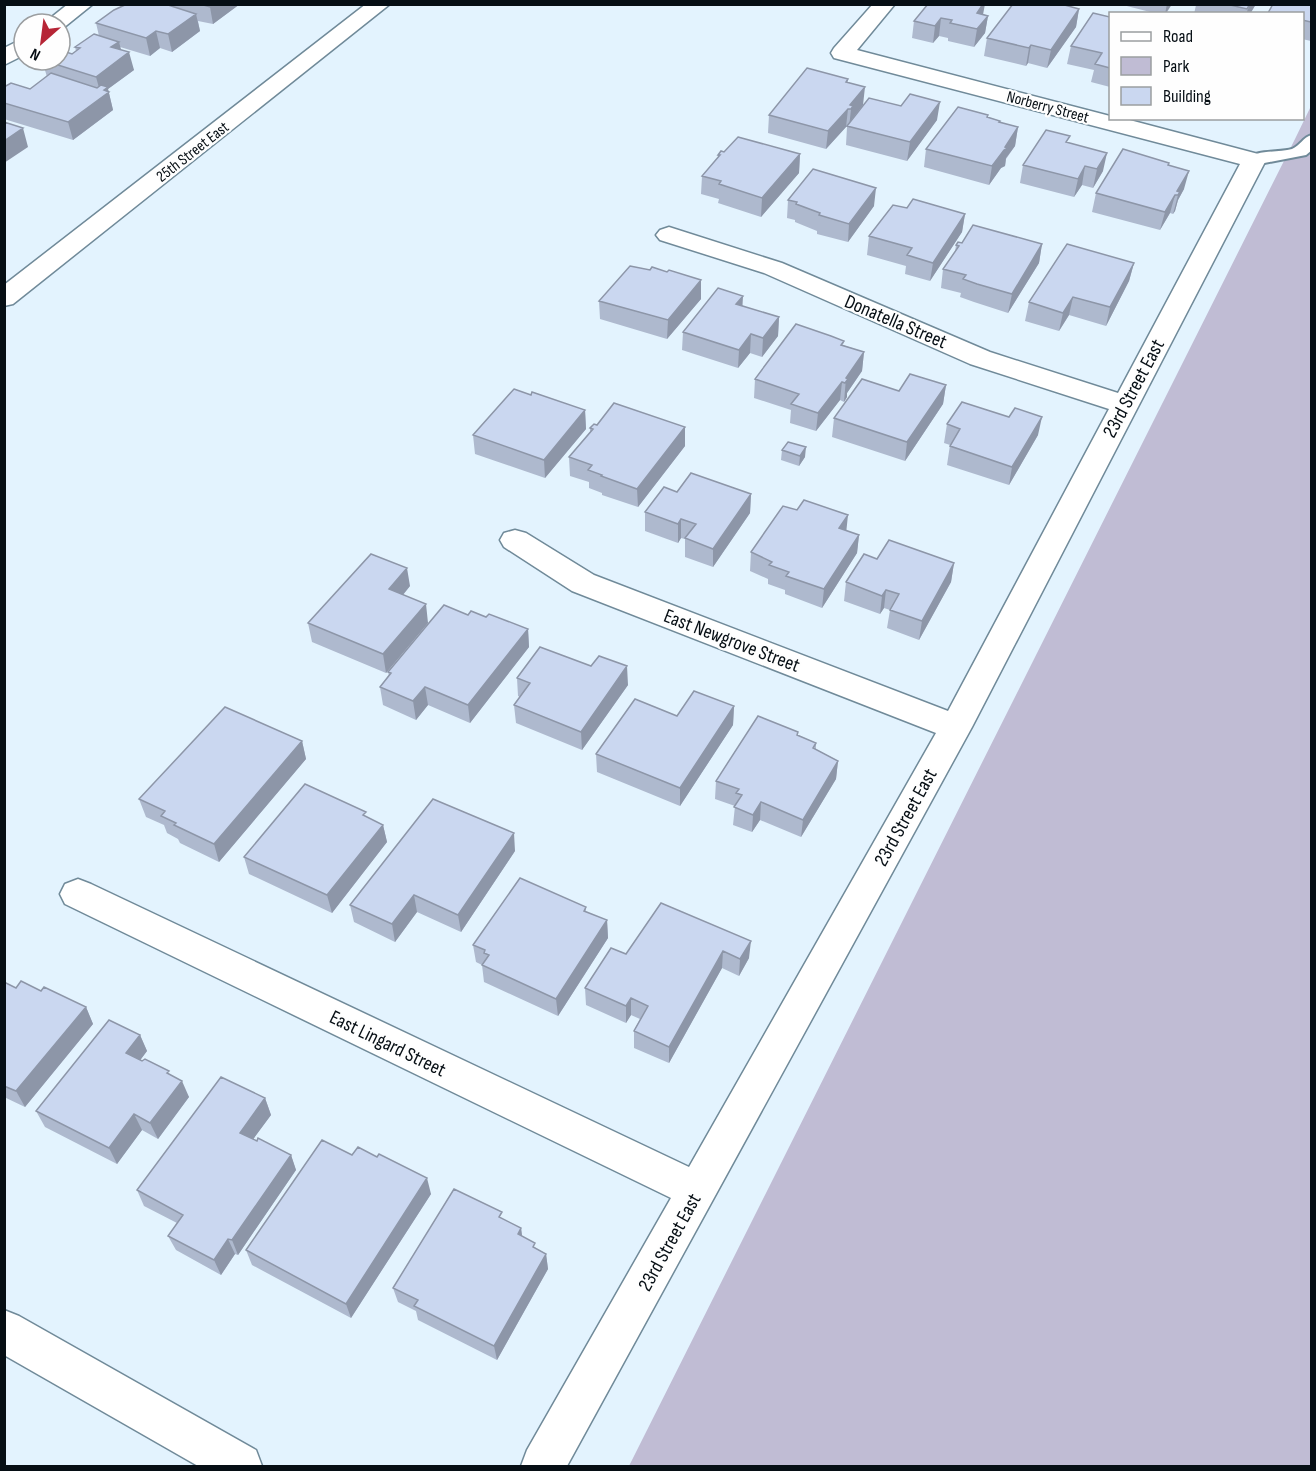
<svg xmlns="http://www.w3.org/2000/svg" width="1316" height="1471" font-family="'Sofia Sans Condensed',sans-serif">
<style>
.green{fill:#c0bcd4}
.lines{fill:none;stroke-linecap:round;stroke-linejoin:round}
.lane-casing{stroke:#708a99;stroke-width:4}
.street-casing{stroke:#708a99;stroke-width:3}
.secondary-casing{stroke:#708a99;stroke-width:3}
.lane{fill:#fff;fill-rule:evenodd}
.street{fill:#fff;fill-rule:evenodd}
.secondary{fill:#fff;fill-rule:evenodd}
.wall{fill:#aeb9ce}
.shaded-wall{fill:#8d96a8}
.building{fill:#cad7f0;stroke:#8d96a8;stroke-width:1.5}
.labels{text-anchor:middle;stroke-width:4.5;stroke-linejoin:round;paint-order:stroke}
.far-street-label{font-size:16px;fill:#060e14;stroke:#fefefe}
.street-label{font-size:20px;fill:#060e14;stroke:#fefefe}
</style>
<rect width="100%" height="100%" fill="#e3f3fe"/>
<path class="green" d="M 1311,106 L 1311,1466 L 629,1466 L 1295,139 Z"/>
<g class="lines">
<defs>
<path id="lane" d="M 1312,135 L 1312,150 L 1306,155 L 1254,165 L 1246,160 C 1255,149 1279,153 1292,149 C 1300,146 1303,137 1312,135 Z"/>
<path id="street" d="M 68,4 L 93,4 L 62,29 L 60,24 L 43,24 Z
M 873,4 L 895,4 L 857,50 L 1110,116 L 1110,118 L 1122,118 L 1262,155 L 1266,160 L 972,727 L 567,1466 L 521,1466 L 527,1450 L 671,1198 L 65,904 L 60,894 L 65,884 L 78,879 L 91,884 L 689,1167 L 936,733 L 572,591 L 504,547 L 500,540 L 504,533 L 515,530 L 526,533 L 594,575 L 948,711 L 1109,409 L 970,364 L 764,273 L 660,240 L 656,235 L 660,230 L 669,227 L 782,263 L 990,352 L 1118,393 L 1240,164 L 834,58 L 831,53 L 834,48 Z
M 24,38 L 24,55 L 4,65 L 4,48 Z"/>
<path id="secondary" d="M 366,4 L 390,4 L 13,304 L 4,306 L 4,285 Z
M 4,1310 L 19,1316 L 256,1450 L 262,1466 L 198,1466 L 4,1355 Z"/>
</defs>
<use href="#lane" class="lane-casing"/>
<use href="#street" class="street-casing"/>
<use href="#secondary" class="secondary-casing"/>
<use href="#lane" class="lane"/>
<use href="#street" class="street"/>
<use href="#secondary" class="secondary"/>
</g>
<path class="wall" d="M 127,4 L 240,4 L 213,24 L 198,21 L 200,31 L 172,52 L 160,48 L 150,56 L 120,47 L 121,50 L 134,70 L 108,89 L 113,110 L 73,140 L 4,119 L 4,87 L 30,89 L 47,77 L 42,60 L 72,54 L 76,51 L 75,47 L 99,36 L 96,23 Z
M 1119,4 L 1172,4 L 1166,14 L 1158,14 Z
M 1192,4 L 1256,4 L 1250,14 L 1194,14 L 1196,5 Z
M 1311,4 L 1311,41 L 1302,39 L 1302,14 Z
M 1079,9 L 1076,27 L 1047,68 L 1028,63 L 1026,66 L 984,56 L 987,38 Z
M 983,14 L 988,16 L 985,33 L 974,47 L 948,41 L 948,38 L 939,36 L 933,43 L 912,38 L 914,21 Z
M 1110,17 L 1110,87 L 1091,82 L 1094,70 L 1067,64 L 1071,46 Z
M 848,79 L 848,83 L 863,105 L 852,119 L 852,121 L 937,120 L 907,161 L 846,145 L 847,127 L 846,127 L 826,149 L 768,133 L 769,115 Z
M 988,117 L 1000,121 L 1000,123 L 1018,127 L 1015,146 L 1006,159 L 1005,166 L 1001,168 L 989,185 L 924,167 L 926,149 Z
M 1068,143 L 1103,171 L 1093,188 L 1082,185 L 1074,197 L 1020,183 L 1023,165 Z
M 800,154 L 799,173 L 761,217 L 718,203 L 719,199 L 701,194 L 702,176 L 718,158 L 718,155 Z
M 1169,166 L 1184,189 L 1178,200 L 1175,211 L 1173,214 L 1170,213 L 1160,230 L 1092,212 L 1096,193 Z
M 788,200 L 874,206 L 848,242 L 817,234 L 817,231 L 795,222 L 795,220 L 787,218 Z
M 965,214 L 962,232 L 930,281 L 905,274 L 906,266 L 867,255 L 869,236 Z
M 962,243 L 1042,244 L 1039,263 L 1008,313 L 974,302 L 960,297 L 961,293 L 941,288 L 943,269 L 955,252 L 956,245 Z
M 1134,263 L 1129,281 L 1106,326 L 1069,315 L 1059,331 L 1025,321 L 1029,302 Z
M 667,272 L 701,280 L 701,299 L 667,339 L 600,319 L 599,301 Z
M 742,306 L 779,317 L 778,336 L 762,357 L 750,353 L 738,368 L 682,350 L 683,332 Z
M 844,341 L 843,345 L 864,352 L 862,371 L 847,393 L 847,397 L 844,402 L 840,400 L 816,431 L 790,423 L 791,410 L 754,398 L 755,379 Z
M 946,385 L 943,404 L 905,461 L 832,437 L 834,418 Z
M 531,395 L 585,410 L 586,429 L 545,478 L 475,454 L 473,435 Z
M 947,424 L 1038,435 L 1009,485 L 947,465 L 950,445 L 944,443 Z
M 597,425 L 685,427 L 685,446 L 638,507 L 602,495 L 602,493 L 589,488 L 589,482 L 570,476 L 569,457 L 590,432 L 590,428 Z
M 782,450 L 805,457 L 799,466 L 781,460 Z
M 677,492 L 751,494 L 750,513 L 713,567 L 685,557 L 685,539 L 681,538 L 678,543 L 645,531 L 645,512 Z
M 847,531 L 859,535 L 857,553 L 822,608 L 785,594 L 785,590 L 768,584 L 768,579 L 750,571 L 751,552 Z
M 877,559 L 954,563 L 951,582 L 919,640 L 887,628 L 890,610 L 884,608 L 880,614 L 844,601 L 846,582 Z
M 410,586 L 403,595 L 428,623 L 386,673 L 312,642 L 308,623 Z
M 468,615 L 486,617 L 528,629 L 529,647 L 470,723 L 428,705 L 416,720 L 383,705 L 380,687 L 389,676 L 388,672 Z
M 591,666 L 628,685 L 582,750 L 516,723 L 514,705 L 520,697 L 518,696 L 517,678 Z
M 734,706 L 733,725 L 680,806 L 597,772 L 596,754 L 677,716 Z
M 798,735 L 816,743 L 816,749 L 838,761 L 836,779 L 801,837 L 760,820 L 752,832 L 733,825 L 735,806 L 715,799 L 716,781 Z
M 302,741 L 306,759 L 219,862 L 180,843 L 178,839 L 167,833 L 164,825 L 146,817 L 139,799 Z
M 367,817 L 383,825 L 387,842 L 332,913 L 249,874 L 244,857 Z
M 515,851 L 461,932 L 417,912 L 395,942 L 354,922 L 350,905 Z
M 661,903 L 749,958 L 739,976 L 722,968 L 669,1063 L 634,1048 L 634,1031 L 640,1019 L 631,1015 L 626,1023 L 586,1005 L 585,988 L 626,954 Z
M 586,907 L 586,912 L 607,920 L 608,938 L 558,1016 L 484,982 L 482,965 L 476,962 L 473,945 Z
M 4,982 L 16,988 L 41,991 L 86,1007 L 93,1024 L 25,1107 L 4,1097 Z
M 140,1035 L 147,1051 L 140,1060 L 171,1075 L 189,1097 L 158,1139 L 142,1130 L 117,1164 L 45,1127 L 36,1111 Z
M 265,1098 L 271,1115 L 253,1139 L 291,1155 L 296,1170 L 238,1255 L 235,1254 L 221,1275 L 176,1250 L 168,1236 L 177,1223 L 144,1206 L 137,1190 Z
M 352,1155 L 431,1194 L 351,1318 L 252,1265 L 246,1250 Z
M 503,1219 L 521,1228 L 522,1236 L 536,1248 L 546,1254 L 548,1269 L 497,1360 L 418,1320 L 416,1311 L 398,1302 L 393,1288 Z"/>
<path class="shaded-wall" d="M 213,4 L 240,4 L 213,24 L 210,7 Z
M 983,4 L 985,4 L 982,20 L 977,13 Z
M 1167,4 L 1172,4 L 1165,14 Z
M 1250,4 L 1256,4 L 1250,14 L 1246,14 Z
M 1079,9 L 1076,27 L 1047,68 L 1051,50 Z
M 196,14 L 200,31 L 172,52 L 168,34 Z
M 988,16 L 985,33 L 974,47 L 977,29 Z
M 941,18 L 939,36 L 933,43 L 935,26 Z
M 156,31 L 160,48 L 150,56 L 146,38 Z
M 119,42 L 123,57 L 129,52 L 134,70 L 108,89 L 113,110 L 73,140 L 68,122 L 101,95 L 96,77 L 111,47 Z
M 1031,45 L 1028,63 L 1026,66 L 1029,48 Z
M 865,87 L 863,105 L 852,119 L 851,124 L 849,128 L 851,109 L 850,105 Z
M 940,102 L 937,120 L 907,161 L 910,142 Z
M 848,109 L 846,127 L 826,149 L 828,131 Z
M 1018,127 L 1015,146 L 1006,158 L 1005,166 L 1001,168 L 989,185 L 992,166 Z
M 23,128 L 28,147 L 4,163 L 4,141 Z
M 1107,153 L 1103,171 L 1093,188 L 1097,169 Z
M 800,154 L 799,173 L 761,217 L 762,198 Z
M 1085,166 L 1082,185 L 1074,197 L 1078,179 Z
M 1189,171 L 1184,189 L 1178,200 L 1175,211 L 1173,214 L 1178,195 L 1177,191 Z
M 876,188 L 874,206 L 848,242 L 849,224 Z
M 1175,195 L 1170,213 L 1160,230 L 1165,212 Z
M 965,214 L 962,232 L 930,281 L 933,263 Z
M 1042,244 L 1039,263 L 1008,313 L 1012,294 Z
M 1134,263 L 1129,281 L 1106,326 L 1110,307 Z
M 701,280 L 701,299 L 667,339 L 668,320 Z
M 743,296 L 742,315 L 736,304 Z
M 1073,297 L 1069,315 L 1059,331 L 1063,313 Z
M 779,317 L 778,336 L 762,357 L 763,338 Z
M 751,334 L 750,353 L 738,368 L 739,350 Z
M 864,352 L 862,371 L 847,393 L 847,397 L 844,402 L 846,378 Z
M 842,382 L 840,400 L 816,431 L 818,413 Z
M 946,385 L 943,404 L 905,461 L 907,442 Z
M 585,410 L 586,429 L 545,478 L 544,460 Z
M 1042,417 L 1038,435 L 1009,485 L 1012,467 Z
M 685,427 L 685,446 L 638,507 L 637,489 Z
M 806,447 L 805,457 L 799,466 L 800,456 Z
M 751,494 L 750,513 L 713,567 L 713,549 Z
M 848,515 L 846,534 L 839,528 Z
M 681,519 L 681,538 L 678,543 L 678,524 Z
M 859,535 L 857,553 L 822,608 L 824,589 Z
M 954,563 L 951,582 L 919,640 L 922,621 Z
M 407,568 L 410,586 L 392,608 L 389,589 Z
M 886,590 L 884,608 L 880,614 L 882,596 Z
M 426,604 L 428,623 L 386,673 L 383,654 Z
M 528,629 L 529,647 L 470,723 L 468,705 Z
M 627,666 L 628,685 L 582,750 L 581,732 Z
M 425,687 L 428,705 L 416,720 L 413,701 Z
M 734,706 L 733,725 L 680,806 L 680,788 Z
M 302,741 L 306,759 L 219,862 L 214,844 Z
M 838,761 L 836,779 L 801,837 L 803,820 Z
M 761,802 L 760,820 L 752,832 L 753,815 Z
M 383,825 L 387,842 L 332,913 L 327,895 Z
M 514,833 L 515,851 L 461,932 L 458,915 Z
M 414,895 L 417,912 L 395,942 L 392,924 Z
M 607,920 L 608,938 L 558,1016 L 556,999 Z
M 751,941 L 749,958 L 739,976 L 740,959 Z
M 723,951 L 722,968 L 669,1063 L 669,1047 Z
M 631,998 L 631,1015 L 626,1023 L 626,1006 Z
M 86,1007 L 93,1024 L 25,1107 L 16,1091 Z
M 140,1035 L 147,1051 L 133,1070 L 126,1053 Z
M 182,1081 L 189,1097 L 158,1139 L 150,1123 Z
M 265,1098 L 271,1115 L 246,1149 L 240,1133 Z
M 134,1114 L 142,1130 L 117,1164 L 109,1148 Z
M 291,1155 L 296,1170 L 238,1255 L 232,1240 Z
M 427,1178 L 431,1194 L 351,1318 L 346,1304 Z
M 521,1228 L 523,1243 L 518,1234 Z
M 228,1239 L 235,1254 L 221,1275 L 214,1260 Z
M 546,1254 L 548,1269 L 497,1360 L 494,1346 Z"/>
<path class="building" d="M 127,4 L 165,4 L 196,14 L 168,34 L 156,31 L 146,38 L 96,23 L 114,10 Z
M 200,4 L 213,4 L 210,7 Z
M 928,4 L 983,4 L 977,13 L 988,16 L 977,29 L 950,23 L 952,20 L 941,18 L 935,26 L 914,21 Z
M 1013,4 L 1061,4 L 1079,9 L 1051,50 L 1031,45 L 1029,48 L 987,38 Z
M 1226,4 L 1250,4 L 1247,9 Z
M 1273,4 L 1311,4 L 1311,22 L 1302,20 L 1302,14 L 1268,13 Z
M 1093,13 L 1110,17 L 1110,68 L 1095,64 L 1102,53 L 1071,46 Z
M 94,34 L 119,42 L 111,47 L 129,52 L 96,77 L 42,60 L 60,60 L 60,50 L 72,54 L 80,48 L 75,47 Z
M 807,68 L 848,79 L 846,82 L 865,87 L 850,105 L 853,106 L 851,109 L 848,109 L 828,131 L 769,115 Z
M 51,73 L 97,88 L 101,85 L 108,87 L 104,90 L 109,92 L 68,122 L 4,103 L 4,87 L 11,83 L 30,89 Z
M 910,94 L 940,102 L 910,142 L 847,126 L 869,98 L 901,106 Z
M 958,107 L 988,115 L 987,117 L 1000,121 L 999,122 L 1018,127 L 1005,147 L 1008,148 L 1004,150 L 992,166 L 926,149 Z
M 4,122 L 23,128 L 4,141 Z
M 1046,130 L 1070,136 L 1066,142 L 1107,153 L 1097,169 L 1085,166 L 1078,179 L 1023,165 Z
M 738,137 L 800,154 L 762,198 L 719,184 L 721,181 L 702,176 L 720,155 L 718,155 L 721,151 L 724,152 Z
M 1123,149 L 1169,163 L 1168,165 L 1189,171 L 1177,191 L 1180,192 L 1178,195 L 1175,195 L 1165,212 L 1096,193 Z
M 813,169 L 876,188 L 849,224 L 819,215 L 820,213 L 796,204 L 797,202 L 788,200 Z
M 913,199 L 965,214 L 933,263 L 907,255 L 912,248 L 869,236 L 893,205 L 907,208 Z
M 973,225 L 1042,244 L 1012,294 L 977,284 L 963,279 L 966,275 L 943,269 L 959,246 L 956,245 L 958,242 L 962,243 Z
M 1067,244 L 1134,263 L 1110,307 L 1073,297 L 1063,313 L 1029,302 Z
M 630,266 L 650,270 L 652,267 L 667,272 L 669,270 L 701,280 L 668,320 L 599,301 Z
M 718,288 L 743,296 L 736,304 L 779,317 L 763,338 L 751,334 L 739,350 L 683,332 Z
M 796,324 L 831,336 L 844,341 L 841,345 L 864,352 L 846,378 L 848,379 L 845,383 L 842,382 L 818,413 L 791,404 L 799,394 L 755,379 Z
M 910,374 L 946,385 L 907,442 L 834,418 L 862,379 L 899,391 Z
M 514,389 L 531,395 L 532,392 L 585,410 L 544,460 L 473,435 Z
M 962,402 L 1009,417 L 1015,408 L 1042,417 L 1012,467 L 950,446 L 960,429 L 947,424 Z
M 614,403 L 685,427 L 637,489 L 601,476 L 602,475 L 588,470 L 592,465 L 569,457 L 593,429 L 590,428 L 594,424 L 597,425 Z
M 788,442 L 806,447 L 800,456 L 782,450 Z
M 691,473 L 751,494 L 713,549 L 685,538 L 696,524 L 681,519 L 678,524 L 645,512 L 664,487 L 677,492 Z
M 804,500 L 848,515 L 839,528 L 859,535 L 824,589 L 786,576 L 789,572 L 769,565 L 772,562 L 751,552 L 783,506 L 797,510 Z
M 889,540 L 954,563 L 922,621 L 890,610 L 899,594 L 886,590 L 882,596 L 846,582 L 864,554 L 877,559 Z
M 371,554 L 407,568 L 389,589 L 426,604 L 383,654 L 308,623 Z
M 444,605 L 468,615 L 471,611 L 486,617 L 489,614 L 528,629 L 468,705 L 425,687 L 413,701 L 380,687 L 391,673 L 388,672 Z
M 540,647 L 591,666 L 599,656 L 627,666 L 581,732 L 514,705 L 530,683 L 517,678 Z
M 694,691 L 734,706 L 680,788 L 596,754 L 635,699 L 677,716 Z
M 225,707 L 302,741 L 214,844 L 174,825 L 176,823 L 161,816 L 165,811 L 139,799 Z
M 758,716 L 798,732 L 797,735 L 816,743 L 813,748 L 838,761 L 803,820 L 761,802 L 753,815 L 734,807 L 742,795 L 736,793 L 739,789 L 716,781 Z
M 305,784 L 366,812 L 363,815 L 383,825 L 327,895 L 244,857 Z
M 433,799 L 514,833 L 458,915 L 414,895 L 392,924 L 350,905 Z
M 520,878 L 586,907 L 584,911 L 607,920 L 556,999 L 482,965 L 489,955 L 484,953 L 485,950 L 473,945 Z
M 661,903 L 751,941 L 740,959 L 723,951 L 669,1047 L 634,1031 L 648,1006 L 631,998 L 626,1006 L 585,988 L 611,948 L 626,954 Z
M 21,981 L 41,991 L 44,987 L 86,1007 L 16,1091 L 4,1086 L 4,982 L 16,988 Z
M 109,1020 L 140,1035 L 126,1053 L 142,1061 L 145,1059 L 169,1071 L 167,1073 L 182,1081 L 150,1123 L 134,1114 L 109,1148 L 36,1111 Z
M 221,1077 L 265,1098 L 240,1133 L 257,1141 L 258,1138 L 291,1155 L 232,1240 L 228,1239 L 214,1260 L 168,1236 L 183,1215 L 137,1190 Z
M 322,1140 L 352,1155 L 358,1147 L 377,1157 L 379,1154 L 427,1178 L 346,1304 L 246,1250 Z
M 454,1189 L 502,1212 L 499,1217 L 521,1228 L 518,1234 L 535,1243 L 533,1247 L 546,1254 L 494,1346 L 414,1306 L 418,1300 L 393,1288 Z"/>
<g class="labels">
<g class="far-street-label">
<text transform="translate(1048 106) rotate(15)" y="6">Norberry Street</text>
<text transform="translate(192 151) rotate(-38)" y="6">25th Street East</text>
</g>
<g class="street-label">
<text transform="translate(896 321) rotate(23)" y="7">Donatella Street</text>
<text transform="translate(1133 388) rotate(-62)" y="7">23rd Street East</text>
<text transform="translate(732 640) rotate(21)" y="7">East Newgrove Street</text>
<text transform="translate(905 817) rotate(-61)" y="7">23rd Street East</text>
<text transform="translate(388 1043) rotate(26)" y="7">East Lingard Street</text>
<text transform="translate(669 1242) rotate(-61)" y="7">23rd Street East</text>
</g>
</g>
<rect width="1316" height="1471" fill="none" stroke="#060e14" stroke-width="12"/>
<rect x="1109" y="12" width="195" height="108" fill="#fefefe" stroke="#9b9ea0" stroke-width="1.5"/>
<rect x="1121" y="32" width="30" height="9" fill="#ffffff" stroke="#9b9ea0" stroke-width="1.5"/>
<text x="1163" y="42" font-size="18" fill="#060e14">Road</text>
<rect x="1121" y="57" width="30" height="18" fill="#c0bcd4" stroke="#9b9ea0" stroke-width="1.5"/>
<text x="1163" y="72" font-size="18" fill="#060e14">Park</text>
<rect x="1121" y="87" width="30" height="18" fill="#cad7f0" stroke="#9b9ea0" stroke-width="1.5"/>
<text x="1163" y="102" font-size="18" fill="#060e14">Building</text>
<g transform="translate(42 42) rotate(208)"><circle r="28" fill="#fefefe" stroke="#9b9ea0" stroke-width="1.5"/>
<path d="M0-4.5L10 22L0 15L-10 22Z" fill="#b62536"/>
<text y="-9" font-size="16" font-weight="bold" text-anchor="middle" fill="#060e14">N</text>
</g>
</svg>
